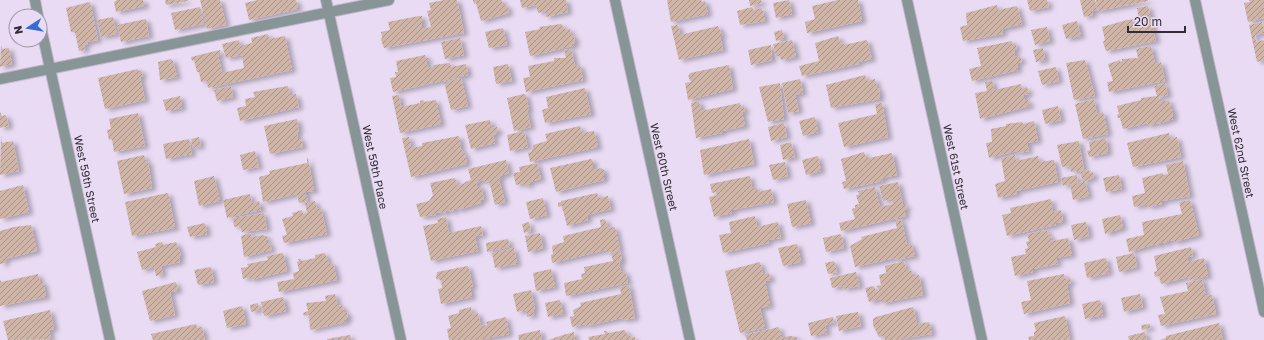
<svg xmlns="http://www.w3.org/2000/svg" width="1264" height="340" font-family="'Golos Text',sans-serif">
<style>
.building{fill:url(#building-hatch);filter:url(#shadow)}
.lines{fill:none;stroke-linecap:round;stroke-linejoin:round}
.minor-casing{stroke:#c4b8cd;stroke-width:12}
.minor{stroke:#889597;stroke-width:10}
.labels{text-anchor:middle;stroke-width:3;stroke-linejoin:round;paint-order:stroke}
.street-label{font-size:11px;fill:#312c35;stroke:#e9dbf3}
</style>
<defs>
<pattern id="building-hatch" width="6" height="6" patternUnits="userSpaceOnUse"><rect width="6" height="6" fill="#cfb5a8"/><path d="M-1 1l2-2M0 6l6-6M5 7l2-2" fill="none" stroke="#a9938a"/></pattern>
<filter id="shadow"><feDropShadow dx="4.5" dy="2.5" stdDeviation="2" flood-color="#0004"/></filter>
</defs>
<rect width="100%" height="100%" fill="#e9dbf3"/>
<path class="building" d="M 117,0 L 143,0 L 145,6 L 116,12 L 114,2 Z
M 165,0 L 188,0 L 188,1 L 166,5 Z
M 200,0 L 220,0 L 226,25 L 207,29 Z
M 258,0 L 296,0 L 298,9 L 249,20 L 245,3 Z
M 444,0 L 457,0 L 464,33 L 384,48 L 381,40 L 382,37 L 381,32 L 390,30 L 388,22 L 419,16 L 422,16 L 422,29 L 431,27 L 427,11 L 431,10 L 429,3 Z
M 473,0 L 502,0 L 503,5 L 507,6 L 509,13 L 481,21 L 476,3 L 474,4 Z
M 520,0 L 566,0 L 568,12 L 546,17 L 545,11 L 538,13 L 536,5 L 522,8 Z
M 667,0 L 701,0 L 702,2 L 705,1 L 708,14 L 671,22 Z
M 749,0 L 761,0 L 762,3 L 750,6 Z
M 789,0 L 792,14 L 776,18 L 773,3 Z
M 838,0 L 858,0 L 862,21 L 807,33 L 805,22 L 815,19 L 812,6 Z
M 1027,0 L 1047,0 L 1049,7 L 1030,11 Z
M 1080,0 L 1095,0 L 1097,10 L 1092,11 L 1093,15 L 1084,17 Z
M 1096,0 L 1148,0 L 1148,1 L 1098,11 Z
M 1249,0 L 1264,0 L 1264,18 L 1248,22 L 1244,3 L 1250,2 Z
M 90,2 L 98,40 L 87,42 L 88,44 L 84,45 L 85,50 L 79,51 L 75,32 L 71,32 L 66,8 Z
M 997,5 L 998,10 L 1017,6 L 1022,24 L 1002,29 L 1003,34 L 963,41 L 960,27 L 967,25 L 966,13 Z
M 1148,6 L 1156,41 L 1106,51 L 1103,42 L 1105,40 L 1102,27 L 1127,20 L 1139,19 L 1137,8 Z
M 200,7 L 204,24 L 175,30 L 171,13 Z
M 752,7 L 753,10 L 762,8 L 765,21 L 740,25 L 737,11 Z
M 113,17 L 117,34 L 101,37 L 97,20 Z
M 146,19 L 149,36 L 121,42 L 117,25 Z
M 1077,21 L 1081,36 L 1066,39 L 1062,25 Z
M 1262,22 L 1264,33 L 1255,35 L 1256,42 L 1264,40 L 1264,60 L 1257,62 L 1249,25 Z
M 561,24 L 566,30 L 570,29 L 571,35 L 574,36 L 575,42 L 573,46 L 530,56 L 525,32 L 540,29 L 539,27 Z
M 678,25 L 680,35 L 718,26 L 723,36 L 720,36 L 723,50 L 679,60 L 671,26 Z
M 1047,27 L 1050,41 L 1035,45 L 1031,30 Z
M 503,28 L 507,45 L 489,48 L 485,32 Z
M 782,30 L 784,39 L 776,41 L 774,32 Z
M 268,34 L 269,39 L 285,36 L 292,70 L 208,88 L 207,81 L 201,82 L 199,72 L 197,72 L 194,60 L 192,61 L 191,57 L 220,50 L 221,55 L 218,55 L 222,73 L 244,68 L 242,55 L 226,58 L 222,44 L 239,40 L 240,46 L 252,43 L 251,38 Z
M 838,36 L 840,43 L 843,42 L 844,45 L 867,40 L 872,59 L 858,62 L 859,64 L 802,76 L 799,66 L 819,61 L 815,43 Z
M 460,38 L 464,55 L 445,59 L 441,42 Z
M 792,40 L 796,57 L 781,60 L 780,56 L 776,56 L 773,44 Z
M 1012,41 L 1012,44 L 1015,43 L 1017,49 L 1014,50 L 1015,57 L 1020,56 L 1022,62 L 1017,63 L 1018,70 L 972,81 L 969,69 L 981,66 L 977,48 Z
M 1,45 L 2,49 L 9,48 L 12,64 L 0,67 Z
M 771,45 L 772,60 L 751,65 L 748,50 Z
M 1151,46 L 1155,64 L 1161,62 L 1165,81 L 1109,92 L 1107,82 L 1113,81 L 1108,64 L 1120,60 L 1120,62 L 1122,61 L 1122,59 L 1138,58 L 1136,49 Z
M 1043,48 L 1045,60 L 1036,62 L 1033,50 Z
M 571,49 L 575,66 L 580,65 L 583,80 L 526,92 L 523,78 L 530,77 L 528,66 L 554,61 L 554,58 L 566,58 L 564,50 Z
M 425,55 L 426,58 L 428,58 L 428,61 L 426,61 L 428,68 L 433,67 L 433,65 L 450,63 L 451,67 L 466,64 L 468,75 L 393,92 L 390,78 L 396,77 L 395,72 L 398,72 L 396,61 Z
M 171,59 L 173,61 L 177,77 L 160,80 L 158,62 Z
M 1085,60 L 1095,96 L 1074,100 L 1066,63 Z
M 508,64 L 512,81 L 496,84 L 493,67 Z
M 729,65 L 733,89 L 688,100 L 685,83 L 691,82 L 688,76 L 690,73 Z
M 1056,67 L 1059,81 L 1042,85 L 1038,71 Z
M 138,69 L 138,71 L 141,70 L 143,76 L 140,77 L 145,100 L 105,109 L 98,78 Z
M 865,75 L 867,81 L 875,79 L 877,89 L 879,88 L 880,99 L 831,108 L 826,85 Z
M 461,78 L 468,106 L 451,110 L 444,82 Z
M 800,79 L 803,93 L 795,95 L 799,111 L 788,113 L 782,83 Z
M 992,80 L 994,90 L 1021,84 L 1022,89 L 1027,87 L 1029,94 L 1023,95 L 1025,101 L 1028,100 L 1030,106 L 980,119 L 975,93 L 987,91 L 985,82 Z
M 780,83 L 784,119 L 768,122 L 759,87 Z
M 1165,83 L 1168,95 L 1159,97 L 1160,102 L 1169,100 L 1171,109 L 1173,109 L 1173,119 L 1158,124 L 1155,122 L 1154,124 L 1148,126 L 1148,123 L 1123,129 L 1120,118 L 1118,118 L 1117,115 L 1119,114 L 1117,106 L 1141,100 L 1141,98 L 1157,96 L 1154,86 Z
M 231,86 L 233,97 L 217,101 L 214,90 Z
M 288,86 L 290,96 L 296,94 L 299,107 L 240,121 L 237,108 L 246,106 L 245,99 L 255,97 L 253,92 Z
M 585,88 L 591,114 L 545,123 L 542,110 L 548,108 L 546,97 Z
M 524,94 L 526,95 L 529,110 L 527,110 L 531,127 L 514,131 L 507,98 Z
M 399,95 L 401,107 L 420,103 L 420,101 L 423,100 L 424,102 L 436,100 L 441,124 L 400,133 L 392,96 Z
M 180,96 L 182,108 L 166,111 L 163,100 Z
M 1094,99 L 1097,114 L 1103,112 L 1108,134 L 1083,139 L 1075,104 Z
M 699,101 L 701,111 L 740,103 L 741,107 L 744,106 L 745,111 L 742,112 L 745,126 L 722,131 L 722,133 L 696,138 L 691,103 Z
M 882,103 L 888,137 L 844,147 L 838,123 L 877,114 L 875,104 Z
M 1058,106 L 1061,120 L 1045,124 L 1042,110 Z
M 0,112 L 2,116 L 6,115 L 9,126 L 0,128 Z
M 138,113 L 145,146 L 114,152 L 112,139 L 109,140 L 107,130 L 111,129 L 109,119 Z
M 815,117 L 818,132 L 803,136 L 799,121 Z
M 297,119 L 299,131 L 297,132 L 298,139 L 301,139 L 303,147 L 270,154 L 264,126 Z
M 490,120 L 492,128 L 497,127 L 498,133 L 493,135 L 495,143 L 471,149 L 465,125 Z
M 1034,121 L 1038,141 L 1027,143 L 1029,151 L 1018,153 L 1017,151 L 989,158 L 986,143 L 992,142 L 991,129 L 1006,126 L 1006,124 L 1022,122 L 1023,124 Z
M 784,123 L 787,137 L 771,141 L 768,127 Z
M 580,126 L 582,133 L 594,131 L 598,147 L 530,162 L 528,153 L 532,151 L 533,145 L 547,141 L 545,134 Z
M 524,131 L 528,147 L 510,151 L 507,135 Z
M 1169,133 L 1170,139 L 1177,137 L 1181,157 L 1133,167 L 1127,143 Z
M 1,135 L 2,143 L 13,141 L 19,171 L 0,175 Z
M 459,136 L 461,147 L 460,148 L 465,154 L 467,164 L 411,177 L 402,138 L 409,137 L 411,148 L 422,146 L 422,143 Z
M 199,137 L 201,146 L 193,148 L 191,139 Z
M 1106,138 L 1108,153 L 1089,157 L 1087,151 L 1090,150 L 1089,142 Z
M 189,139 L 192,154 L 166,159 L 163,144 Z
M 749,139 L 754,164 L 704,175 L 700,150 Z
M 1079,141 L 1084,170 L 1071,172 L 1070,166 L 1062,167 L 1057,145 Z
M 791,142 L 795,157 L 783,160 L 780,145 Z
M 255,151 L 259,167 L 243,170 L 240,155 Z
M 864,152 L 866,158 L 869,158 L 892,153 L 897,175 L 882,178 L 883,181 L 844,189 L 842,182 L 846,181 L 841,159 Z
M 144,155 L 146,162 L 148,161 L 152,188 L 124,194 L 117,161 Z
M 1015,155 L 1016,161 L 1038,156 L 1039,162 L 1054,160 L 1058,182 L 1016,191 L 1017,194 L 998,198 L 995,184 L 1005,181 L 1001,158 Z
M 818,156 L 821,171 L 806,175 L 802,160 Z
M 307,158 L 308,158 L 314,191 L 305,192 L 308,201 L 299,203 L 297,194 L 263,202 L 259,177 L 270,174 L 269,171 L 307,163 Z
M 591,159 L 593,161 L 593,170 L 601,168 L 604,170 L 604,180 L 556,192 L 550,168 Z
M 506,160 L 509,173 L 500,176 L 501,178 L 499,179 L 505,202 L 495,205 L 489,181 L 485,182 L 484,180 L 476,182 L 477,187 L 481,186 L 484,199 L 480,200 L 481,203 L 458,210 L 457,208 L 453,209 L 454,212 L 451,212 L 450,210 L 446,211 L 446,213 L 443,214 L 443,212 L 436,213 L 436,215 L 420,217 L 416,204 L 429,201 L 433,195 L 430,183 L 455,178 L 457,186 L 465,183 L 465,182 L 471,180 L 468,169 Z
M 1183,161 L 1190,196 L 1162,201 L 1162,204 L 1148,207 L 1148,204 L 1134,207 L 1132,196 L 1145,193 L 1142,178 L 1163,173 L 1163,175 L 1168,174 L 1166,165 Z
M 785,162 L 788,176 L 773,180 L 769,165 Z
M 537,163 L 541,179 L 529,182 L 530,185 L 524,186 L 524,183 L 516,185 L 513,173 L 520,172 L 519,167 Z
M 1089,170 L 1090,173 L 1093,172 L 1094,178 L 1085,181 L 1089,196 L 1073,200 L 1070,185 L 1083,182 L 1080,172 Z
M 1077,175 L 1078,182 L 1063,186 L 1061,178 Z
M 1119,175 L 1122,189 L 1106,192 L 1103,178 Z
M 214,176 L 220,201 L 199,206 L 194,181 Z
M 750,176 L 752,188 L 757,187 L 758,192 L 771,189 L 774,202 L 732,210 L 732,213 L 714,217 L 709,197 L 717,195 L 716,192 L 712,193 L 710,184 Z
M 898,182 L 903,205 L 906,205 L 907,209 L 904,210 L 906,216 L 841,231 L 839,223 L 855,219 L 852,209 L 855,208 L 855,205 L 859,204 L 856,195 L 859,195 L 858,191 L 875,187 L 880,207 L 893,204 L 891,199 L 883,201 L 879,186 Z
M 23,185 L 29,212 L 0,219 L 0,191 Z
M 168,193 L 175,228 L 132,236 L 125,202 Z
M 597,193 L 599,198 L 608,196 L 611,209 L 587,215 L 588,220 L 567,226 L 562,206 L 558,207 L 558,203 L 561,202 L 561,201 Z
M 250,194 L 252,203 L 259,201 L 261,210 L 227,218 L 223,200 Z
M 543,198 L 547,215 L 530,219 L 526,202 Z
M 1051,199 L 1053,212 L 1061,210 L 1063,222 L 1056,223 L 1056,225 L 1007,236 L 1002,215 L 1011,213 L 1010,208 Z
M 806,200 L 811,223 L 792,227 L 787,204 Z
M 1190,200 L 1199,235 L 1175,242 L 1175,240 L 1167,241 L 1167,244 L 1164,244 L 1164,242 L 1160,243 L 1160,245 L 1157,246 L 1156,244 L 1129,252 L 1126,239 L 1144,235 L 1142,222 L 1182,214 L 1179,202 Z
M 315,201 L 317,209 L 321,208 L 327,234 L 284,243 L 282,236 L 287,235 L 282,219 L 293,216 L 292,213 L 302,210 L 303,214 L 307,213 L 305,203 Z
M 264,213 L 267,229 L 242,232 L 240,226 L 234,227 L 233,218 Z
M 1120,215 L 1123,228 L 1105,234 L 1102,219 Z
M 755,216 L 757,227 L 778,222 L 781,238 L 768,240 L 769,243 L 723,253 L 719,235 L 731,233 L 729,222 Z
M 446,217 L 449,233 L 481,226 L 483,235 L 475,236 L 478,251 L 431,261 L 423,226 L 438,223 L 437,219 Z
M 605,219 L 608,228 L 615,227 L 620,250 L 607,253 L 606,250 L 552,263 L 551,255 L 553,254 L 552,246 L 564,242 L 563,236 L 601,227 L 600,220 Z
M 901,219 L 907,244 L 911,243 L 915,256 L 896,260 L 895,258 L 855,267 L 850,246 L 862,239 L 861,237 L 897,228 L 895,220 Z
M 529,222 L 531,231 L 524,233 L 522,224 Z
M 1086,222 L 1089,236 L 1074,240 L 1071,225 Z
M 205,223 L 207,234 L 190,237 L 187,227 Z
M 31,225 L 37,251 L 5,259 L 5,263 L 0,264 L 0,231 L 14,227 Z
M 1047,230 L 1049,237 L 1051,236 L 1052,241 L 1068,238 L 1072,255 L 1056,258 L 1058,264 L 1033,269 L 1033,272 L 1015,276 L 1011,257 L 1026,254 L 1025,249 L 1028,248 L 1026,242 L 1029,241 L 1027,234 Z
M 250,233 L 252,237 L 264,235 L 264,236 L 267,236 L 268,239 L 265,240 L 266,242 L 269,242 L 272,250 L 244,257 L 241,236 Z
M 540,233 L 543,248 L 528,252 L 525,236 Z
M 841,234 L 844,248 L 826,252 L 823,238 Z
M 508,239 L 510,247 L 487,252 L 486,243 Z
M 162,242 L 163,245 L 176,242 L 181,255 L 179,256 L 180,262 L 161,266 L 163,274 L 156,276 L 154,267 L 142,270 L 137,252 L 156,247 L 155,244 Z
M 797,244 L 801,262 L 783,266 L 778,248 Z
M 1191,247 L 1193,256 L 1187,257 L 1188,262 L 1204,258 L 1208,276 L 1189,280 L 1188,277 L 1161,284 L 1159,276 L 1155,277 L 1154,272 L 1157,271 L 1154,256 Z
M 514,248 L 517,264 L 495,268 L 492,253 Z
M 620,251 L 622,261 L 619,262 L 621,272 L 625,271 L 628,283 L 566,296 L 564,283 L 582,279 L 581,274 L 585,273 L 584,267 L 613,261 L 611,253 Z
M 283,253 L 287,271 L 250,280 L 250,277 L 243,279 L 241,268 L 248,267 L 247,264 L 268,260 L 267,256 Z
M 325,253 L 329,264 L 333,263 L 337,280 L 279,292 L 277,282 L 294,279 L 293,273 L 299,271 L 297,262 L 299,261 L 298,259 L 301,259 L 302,261 L 315,258 L 315,255 Z
M 1134,253 L 1137,267 L 1119,272 L 1116,257 Z
M 1106,258 L 1109,273 L 1087,278 L 1084,263 Z
M 834,261 L 837,272 L 828,274 L 825,263 Z
M 904,261 L 906,270 L 912,271 L 913,277 L 919,275 L 923,295 L 882,303 L 881,299 L 869,302 L 865,288 L 874,286 L 876,292 L 879,291 L 877,286 L 881,285 L 879,275 L 886,273 L 885,266 Z
M 760,262 L 763,274 L 769,273 L 771,280 L 765,281 L 770,306 L 760,308 L 765,328 L 740,333 L 725,271 Z
M 468,266 L 473,286 L 470,287 L 472,297 L 441,304 L 438,289 L 442,288 L 441,280 L 436,279 L 437,272 Z
M 211,267 L 214,282 L 198,285 L 194,270 Z
M 551,269 L 555,287 L 536,291 L 533,273 Z
M 856,272 L 860,286 L 844,289 L 843,286 L 832,288 L 830,278 Z
M 38,274 L 40,282 L 43,282 L 46,297 L 0,306 L 0,279 L 1,282 Z
M 1064,274 L 1065,279 L 1070,278 L 1071,283 L 1067,284 L 1070,303 L 1024,314 L 1021,302 L 1031,300 L 1027,281 Z
M 1202,279 L 1206,296 L 1212,295 L 1216,314 L 1161,326 L 1158,315 L 1165,314 L 1160,297 L 1188,291 L 1186,283 Z
M 176,282 L 178,291 L 170,292 L 175,315 L 150,321 L 142,291 Z
M 629,285 L 635,318 L 623,320 L 622,318 L 586,326 L 585,324 L 572,327 L 570,317 L 574,316 L 573,310 L 581,306 L 580,303 L 621,294 L 620,287 Z
M 531,290 L 535,308 L 533,309 L 534,315 L 527,317 L 526,310 L 517,312 L 513,294 Z
M 335,294 L 338,306 L 342,305 L 344,312 L 347,312 L 348,319 L 346,319 L 346,322 L 310,330 L 309,315 L 304,316 L 303,313 L 308,311 L 306,303 L 326,301 L 325,296 Z
M 1140,294 L 1143,307 L 1124,312 L 1121,298 Z
M 283,297 L 286,311 L 264,316 L 261,302 Z
M 560,300 L 563,314 L 548,317 L 545,303 Z
M 1100,300 L 1103,315 L 1085,319 L 1082,304 Z
M 258,303 L 259,310 L 251,312 L 250,305 Z
M 242,306 L 246,324 L 227,328 L 223,311 Z
M 471,307 L 472,314 L 478,313 L 481,326 L 487,325 L 486,322 L 506,317 L 509,334 L 480,340 L 449,340 L 447,329 L 451,328 L 448,316 L 459,313 L 459,310 Z
M 913,307 L 917,324 L 929,322 L 932,334 L 895,340 L 885,340 L 884,336 L 879,337 L 873,325 L 873,319 L 876,317 Z
M 50,310 L 54,329 L 49,330 L 51,339 L 8,340 L 3,321 Z
M 858,312 L 861,326 L 839,331 L 836,316 Z
M 1065,316 L 1070,340 L 1029,340 L 1028,337 L 1034,336 L 1034,332 L 1036,331 L 1034,323 Z
M 833,317 L 834,322 L 825,325 L 827,333 L 811,336 L 808,323 Z
M 1219,323 L 1223,340 L 1160,340 L 1166,338 L 1166,336 Z
M 196,324 L 197,328 L 202,327 L 205,340 L 153,340 L 151,334 Z
M 1150,324 L 1150,328 L 1142,330 L 1141,325 Z
M 779,327 L 781,338 L 789,336 L 797,337 L 797,340 L 747,340 L 745,335 Z
M 540,330 L 542,340 L 519,340 L 518,335 Z
M 625,330 L 626,333 L 632,338 L 635,337 L 635,340 L 589,340 L 588,337 L 605,334 L 604,331 L 607,331 L 608,333 Z
M 574,332 L 575,340 L 548,340 L 563,335 Z
M 1145,332 L 1147,340 L 1129,340 L 1128,336 Z
M 350,335 L 351,340 L 327,340 L 327,339 Z"/>
<g class="lines">
<defs>
<path id="minor" d="M 35,0 L 38,16
M 326,0 L 401,340
M 615,0 L 690,340
M 907,0 L 982,340
M 1195,0 L 1264,312
M 40,23 L 110,340
M 0,79 L 389,0"/>
</defs>
<use href="#minor" class="minor-casing"/>
<use href="#minor" class="minor"/>
</g>
<g class="labels">
<g class="street-label">
<text transform="translate(1241 153) rotate(78)" y="4">West 62nd Street</text>
<text transform="translate(375 167) rotate(78)" y="4">West 59th Place</text>
<text transform="translate(664 167) rotate(77)" y="4">West 60th Street</text>
<text transform="translate(956 167) rotate(78)" y="4">West 61st Street</text>
<text transform="translate(87 179) rotate(78)" y="4">West 59th Street</text>
</g>
</g>
<g transform="translate(28 28) rotate(258)"><circle r="19" fill="#e9dbf3" stroke="#9f95a7"/>
<path d="M0-3L7 15L0 10L-7 15Z" fill="#356cdb"/>
<text y="-6" font-size="11" font-weight="bold" text-anchor="middle" fill="#312c35">N</text>
</g>
<path d="M1128 26v6h57v-6" fill="none" stroke="#312c35" stroke-width="2"/>
<text x="1134" y="26" font-size="12" fill="#312c35" stroke="#e9dbf3" stroke-width="3" paint-order="stroke">20 m</text>
</svg>
